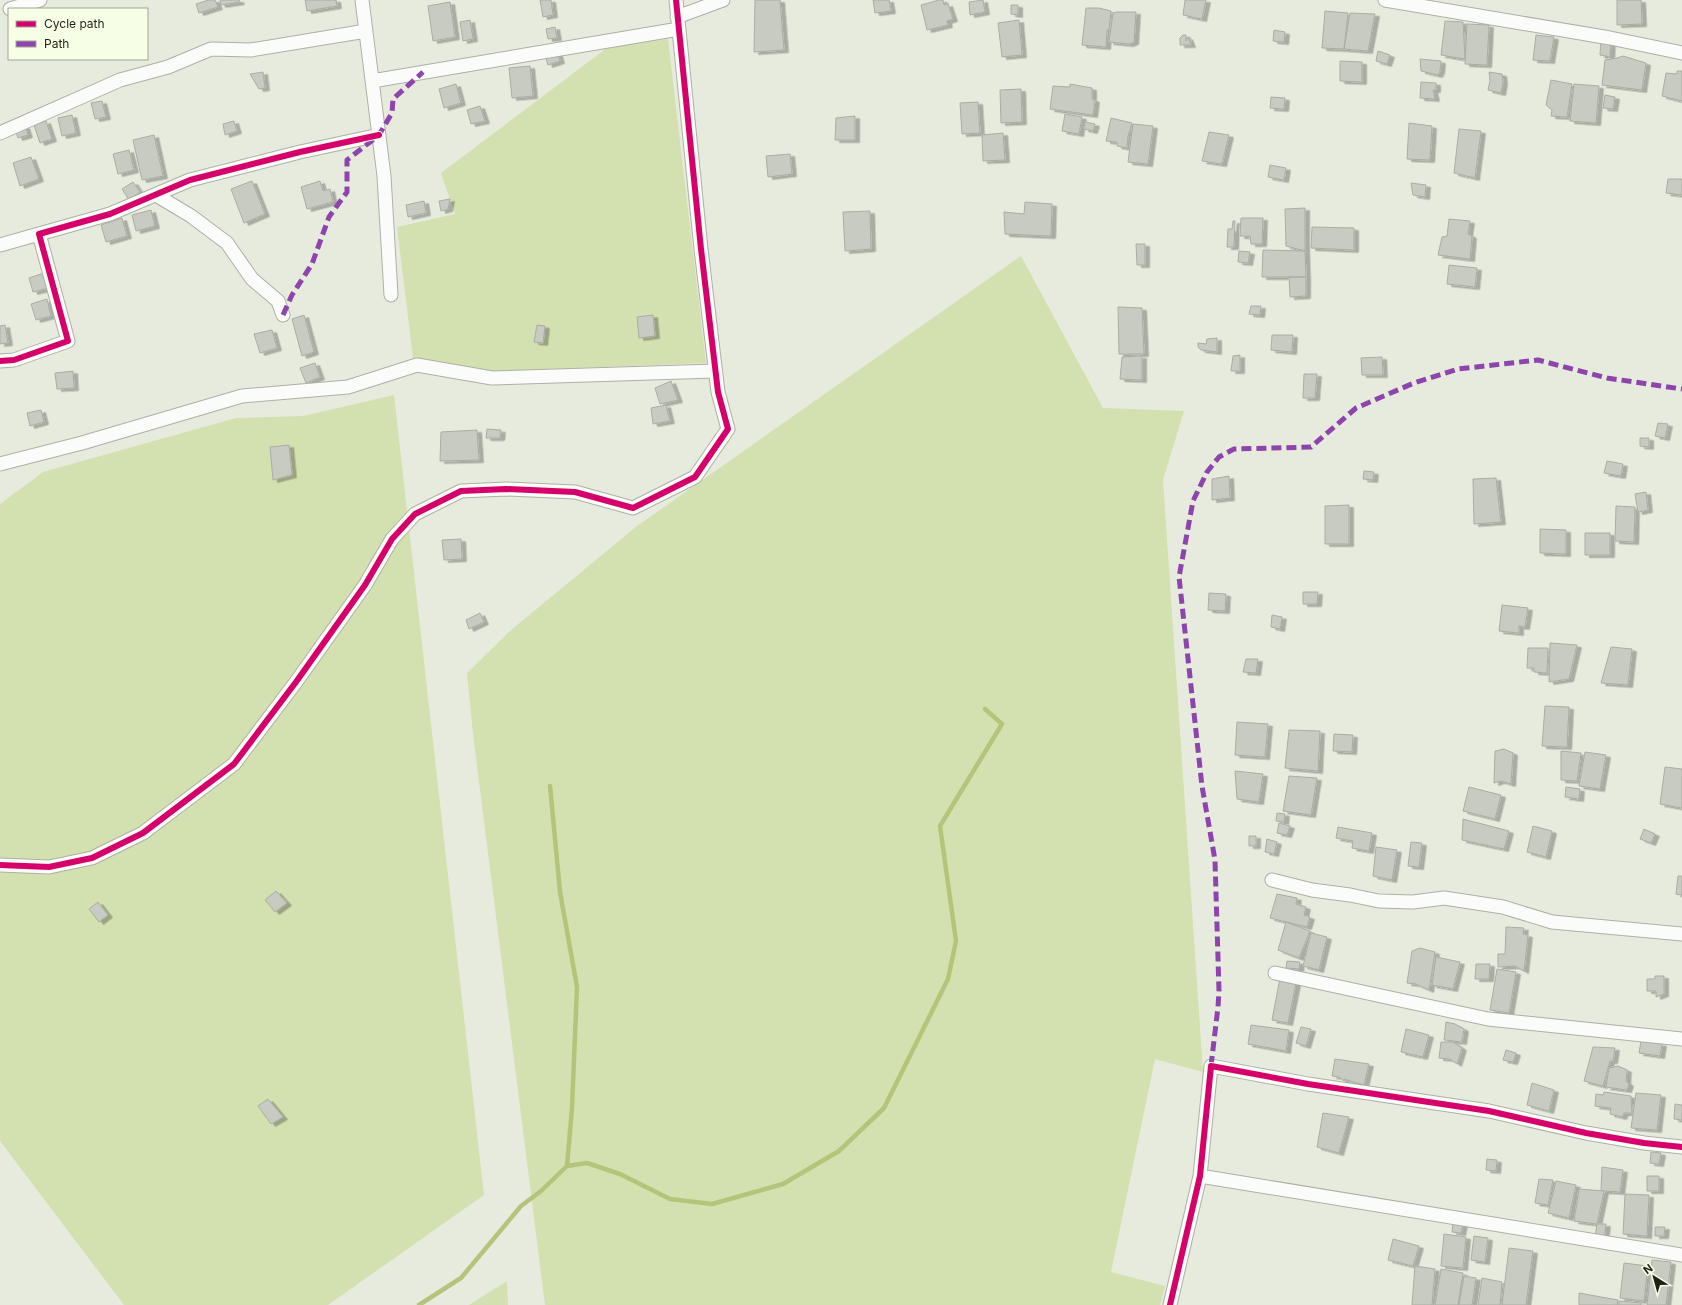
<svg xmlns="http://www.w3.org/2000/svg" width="1682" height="1305" font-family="Inter,sans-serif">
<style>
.green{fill:#d3e0b0}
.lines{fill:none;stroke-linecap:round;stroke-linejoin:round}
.stream{stroke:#b4c57b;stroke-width:4.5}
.building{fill:#c8cbc1;stroke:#aaada4;filter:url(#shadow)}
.minor-casing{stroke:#adb0a6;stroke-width:15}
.minor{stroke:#fbfcfa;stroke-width:13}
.quiet{stroke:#8e44ad;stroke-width:5;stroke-dasharray:10 5;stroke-linecap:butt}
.cycleway-casing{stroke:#f7fee6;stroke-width:8}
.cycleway{stroke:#d6006c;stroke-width:6}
</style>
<defs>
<filter id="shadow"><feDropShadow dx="4.5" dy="2.5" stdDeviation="0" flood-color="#0004"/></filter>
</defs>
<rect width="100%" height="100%" fill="#e7ebde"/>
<path class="green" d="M 668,39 L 706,363 L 493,371 L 413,358 L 397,227 L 455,214 L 441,173 L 608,47 Z
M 1021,256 L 1103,408 L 1184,411 L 1163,480 L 1203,1072 L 1155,1059 L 1111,1272 L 1165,1286 L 1160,1305 L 545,1305 L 473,734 L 467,673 L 511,630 L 637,526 Z
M 394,395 L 484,1195 L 328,1305 L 124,1305 L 0,1141 L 0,504 L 43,472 L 236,418 L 303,416 Z
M 507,1281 L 508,1305 L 469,1305 Z"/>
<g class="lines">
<path class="stream" d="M 550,786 L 560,892 L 577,987 L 572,1108 L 567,1166
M 419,1305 L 461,1278 L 521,1206 L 541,1191 L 567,1166 L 587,1163 L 620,1174 L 670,1199 L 712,1204 L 783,1184 L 839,1151 L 884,1108 L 948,979 L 956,941 L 940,826 L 1002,724 L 985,709"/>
</g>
<path class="building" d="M 209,0 L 215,0 L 218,7 L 199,13 L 196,4 Z
M 220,0 L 239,0 L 240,2 L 221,5 Z
M 305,0 L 336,0 L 337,6 L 307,11 Z
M 540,0 L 551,0 L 553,15 L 543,17 Z
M 755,0 L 780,0 L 784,50 L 754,52 Z
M 873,0 L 889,0 L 891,11 L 875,13 Z
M 939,0 L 943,0 L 944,5 L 948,4 L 953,19 L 947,21 L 948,25 L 927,30 L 921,5 Z
M 983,0 L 985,12 L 970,15 L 969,2 Z
M 1185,0 L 1206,0 L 1202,19 L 1183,15 Z
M 1617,0 L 1641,0 L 1642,24 L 1617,25 Z
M 450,2 L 455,37 L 433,41 L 428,6 Z
M 1011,5 L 1018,5 L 1018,15 L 1011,14 Z
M 1086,8 L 1099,8 L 1111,11 L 1109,30 L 1107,30 L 1106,47 L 1082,45 Z
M 1325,11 L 1348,13 L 1344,49 L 1322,48 Z
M 1117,12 L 1136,12 L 1134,42 L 1129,44 L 1109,42 L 1113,13 Z
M 1350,13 L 1375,14 L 1368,51 L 1344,49 Z
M 470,20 L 473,39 L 463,41 L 460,22 Z
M 1019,20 L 1022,55 L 1002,57 L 998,23 Z
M 1445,21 L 1463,22 L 1465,59 L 1441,55 Z
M 1467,24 L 1489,25 L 1487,65 L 1465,64 Z
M 555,27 L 557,38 L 548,39 L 546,29 Z
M 1274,30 L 1285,32 L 1284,42 L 1273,41 Z
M 1183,35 L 1186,35 L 1186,41 L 1188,37 L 1191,45 L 1180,45 L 1180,38 Z
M 1536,35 L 1554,37 L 1550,61 L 1533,60 Z
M 1601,39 L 1611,42 L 1610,57 L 1600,55 Z
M 557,51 L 560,61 L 548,65 L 545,55 Z
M 1378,51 L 1390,55 L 1387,64 L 1376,61 Z
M 1623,56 L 1646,63 L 1642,90 L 1602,85 L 1605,60 L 1617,58 Z
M 1420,59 L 1441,61 L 1440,71 L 1438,75 L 1421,71 Z
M 1340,61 L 1362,62 L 1362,82 L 1340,81 Z
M 530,66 L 533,96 L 512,98 L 509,68 Z
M 1677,71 L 1682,71 L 1682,101 L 1662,96 L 1666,73 L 1677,74 Z
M 263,72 L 265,88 L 259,89 L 250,74 Z
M 1489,72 L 1502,74 L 1503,82 L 1501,93 L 1488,90 L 1490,81 Z
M 1551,80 L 1572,84 L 1567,117 L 1551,116 L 1552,110 L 1546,105 Z
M 1421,82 L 1436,83 L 1436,90 L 1433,90 L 1435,99 L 1420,98 Z
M 456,84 L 461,103 L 444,108 L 439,89 Z
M 1070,84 L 1092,88 L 1092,99 L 1095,100 L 1093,115 L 1050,109 L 1053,86 L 1070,87 Z
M 1574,84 L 1599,86 L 1596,123 L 1570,121 Z
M 1021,89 L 1022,122 L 1001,123 L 1000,90 Z
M 1605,95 L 1615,97 L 1613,109 L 1603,108 Z
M 1271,97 L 1285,98 L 1284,109 L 1270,108 Z
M 102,101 L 106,117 L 95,119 L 91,103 Z
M 978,102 L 980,133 L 962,134 L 960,103 Z
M 480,106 L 485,121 L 471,124 L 467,110 Z
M 1065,114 L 1082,117 L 1079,134 L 1062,131 Z
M 72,115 L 76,133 L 62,136 L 58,118 Z
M 855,116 L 855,140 L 835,140 L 836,118 Z
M 1111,118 L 1132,123 L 1128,136 L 1127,148 L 1117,146 L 1117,142 L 1106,141 Z
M 46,121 L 52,139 L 40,143 L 34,125 Z
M 234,121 L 237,131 L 225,135 L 223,124 Z
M 1085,122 L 1095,124 L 1093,131 L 1084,129 Z
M 1409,123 L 1432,126 L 1430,160 L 1407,159 Z
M 1133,124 L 1153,126 L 1148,164 L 1128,162 Z
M 25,126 L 28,135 L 18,138 L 15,129 Z
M 1459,129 L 1481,131 L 1475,178 L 1454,173 Z
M 1209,132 L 1229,135 L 1222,164 L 1202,161 Z
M 1003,133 L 1005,160 L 983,161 L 982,135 Z
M 154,135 L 163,176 L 142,180 L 133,140 Z
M 129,150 L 134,170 L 118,174 L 113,154 Z
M 790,154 L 792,174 L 768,177 L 766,156 Z
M 31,157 L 39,179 L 20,186 L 13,163 Z
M 1270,165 L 1286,168 L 1284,180 L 1268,177 Z
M 1668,179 L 1682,179 L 1682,195 L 1666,193 Z
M 252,181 L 265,214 L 244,223 L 231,189 Z
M 320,181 L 323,191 L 330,189 L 333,202 L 307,209 L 301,187 Z
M 133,182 L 140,192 L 129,200 L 122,189 Z
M 1411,183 L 1426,185 L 1425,197 L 1413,195 Z
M 450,199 L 448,209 L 441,211 L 439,201 Z
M 424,201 L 426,213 L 408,217 L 406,205 Z
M 1025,202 L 1052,204 L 1051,236 L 1005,234 L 1004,212 L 1024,214 Z
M 1305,208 L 1305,251 L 1286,246 L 1285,209 Z
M 151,210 L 155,226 L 136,231 L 132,215 Z
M 870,211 L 871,249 L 845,251 L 843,212 Z
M 122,218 L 127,236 L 106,242 L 101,225 Z
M 1241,218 L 1263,218 L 1262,244 L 1251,244 L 1250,236 L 1240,236 Z
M 1449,219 L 1470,221 L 1468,234 L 1472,236 L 1470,259 L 1438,255 L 1442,237 L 1447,236 Z
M 1233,221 L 1235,221 L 1234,247 L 1227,247 L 1228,229 L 1232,229 Z
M 1312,227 L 1354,228 L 1354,250 L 1311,248 Z
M 1136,244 L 1145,244 L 1145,265 L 1137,265 Z
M 1263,250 L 1305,251 L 1306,277 L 1262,277 Z
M 1239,251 L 1250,252 L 1248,263 L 1238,262 Z
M 1449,265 L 1477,268 L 1475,287 L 1447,284 Z
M 44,273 L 49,288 L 33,292 L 29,278 Z
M 1289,277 L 1306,277 L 1306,296 L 1290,297 Z
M 47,299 L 51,316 L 36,320 L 31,304 Z
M 1251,306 L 1261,306 L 1260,315 L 1249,314 Z
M 1118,307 L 1142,308 L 1144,354 L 1119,354 Z
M 304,315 L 314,352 L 302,356 L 292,319 Z
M 653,315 L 655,336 L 639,338 L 637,317 Z
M 5,325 L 8,343 L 0,344 L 0,326 Z
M 537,325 L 545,326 L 543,343 L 534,342 Z
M 272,330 L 277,348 L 260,353 L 254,334 Z
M 1272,335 L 1293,335 L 1292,352 L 1271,350 Z
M 1217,338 L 1217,352 L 1201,350 L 1198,347 L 1198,343 L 1206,344 L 1207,339 Z
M 1240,355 L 1240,371 L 1231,371 L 1233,356 Z
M 1142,356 L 1142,380 L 1120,379 L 1122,357 Z
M 1382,357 L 1383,375 L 1362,375 L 1361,358 Z
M 315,363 L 320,377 L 306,383 L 300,368 Z
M 73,371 L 74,388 L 57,389 L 55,373 Z
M 1304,374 L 1317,374 L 1315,398 L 1303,398 Z
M 671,381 L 678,400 L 660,404 L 655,388 Z
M 666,405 L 670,421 L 653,424 L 651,408 Z
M 41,410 L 44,422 L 30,426 L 27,413 Z
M 1658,423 L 1668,424 L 1665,438 L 1655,436 Z
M 487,429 L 501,430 L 500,438 L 486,438 Z
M 477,430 L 479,460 L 440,461 L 441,432 Z
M 1640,438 L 1649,438 L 1649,447 L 1640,446 Z
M 289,445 L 292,475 L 273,480 L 270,447 Z
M 1607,461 L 1623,464 L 1621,476 L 1604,473 Z
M 1364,471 L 1374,472 L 1373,480 L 1363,479 Z
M 1229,476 L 1230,498 L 1212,500 L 1212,479 Z
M 1496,478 L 1501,522 L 1474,524 L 1473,479 Z
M 1646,492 L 1648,510 L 1638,512 L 1635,494 Z
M 1349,505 L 1349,544 L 1325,544 L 1325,506 Z
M 1616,506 L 1635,507 L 1634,542 L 1615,541 Z
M 1540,529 L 1566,530 L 1566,554 L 1540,553 Z
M 1585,533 L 1610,533 L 1610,555 L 1585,555 Z
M 461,539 L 462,559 L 444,560 L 442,540 Z
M 1303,592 L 1318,592 L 1317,604 L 1303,604 Z
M 1209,593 L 1226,594 L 1225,611 L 1208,610 Z
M 1502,605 L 1528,608 L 1525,627 L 1519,626 L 1519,633 L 1499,631 Z
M 480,613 L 484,622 L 469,629 L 466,620 Z
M 1272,615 L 1282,617 L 1280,629 L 1271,627 Z
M 1550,643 L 1577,645 L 1569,679 L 1549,682 Z
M 1611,647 L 1632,649 L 1628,685 L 1601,683 Z
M 1528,648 L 1548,648 L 1547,673 L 1534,672 L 1534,668 L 1527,668 Z
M 1246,659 L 1258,659 L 1256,673 L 1243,672 Z
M 1545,706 L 1569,707 L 1567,747 L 1542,746 Z
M 1237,722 L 1268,724 L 1265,757 L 1235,755 Z
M 1289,730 L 1320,731 L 1318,771 L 1285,768 Z
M 1334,734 L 1353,735 L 1352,752 L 1333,751 Z
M 1504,749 L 1513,753 L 1511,784 L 1501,781 L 1494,783 L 1495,751 Z
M 1561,751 L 1581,753 L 1577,781 L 1561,780 Z
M 1585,752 L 1606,755 L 1600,789 L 1579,786 Z
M 1665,767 L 1682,769 L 1682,808 L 1660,804 Z
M 1235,771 L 1263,774 L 1259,802 L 1237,799 Z
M 1289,776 L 1317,778 L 1311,815 L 1283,811 Z
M 1469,787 L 1501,795 L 1495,819 L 1463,811 Z
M 1566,787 L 1580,789 L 1579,799 L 1565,797 Z
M 1277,813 L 1285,814 L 1284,822 L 1276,821 Z
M 1463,819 L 1509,831 L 1504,849 L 1462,840 Z
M 1279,823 L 1290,826 L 1287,835 L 1277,833 Z
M 1533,826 L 1552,831 L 1546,857 L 1527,852 Z
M 1338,827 L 1372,833 L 1369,851 L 1352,848 L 1353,841 L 1336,838 Z
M 1644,829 L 1655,834 L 1651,843 L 1640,839 Z
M 1249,836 L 1256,836 L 1256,846 L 1249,846 Z
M 1267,839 L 1277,842 L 1274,854 L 1265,852 Z
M 1411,842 L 1422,843 L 1419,867 L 1408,866 Z
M 1376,847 L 1397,850 L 1392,880 L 1373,876 Z
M 1678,876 L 1682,876 L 1682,895 L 1676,894 Z
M 276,891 L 287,903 L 275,912 L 265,900 Z
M 1277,894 L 1297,898 L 1296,904 L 1306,907 L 1304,915 L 1310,917 L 1307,927 L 1270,918 Z
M 98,902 L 108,915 L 99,922 L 89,909 Z
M 1286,922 L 1310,931 L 1299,958 L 1278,950 Z
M 1506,927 L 1524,928 L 1523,934 L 1528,935 L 1524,971 L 1515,966 L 1498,967 L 1498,954 L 1505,954 Z
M 1311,933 L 1327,937 L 1319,970 L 1303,966 Z
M 1420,948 L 1435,952 L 1429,990 L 1416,984 L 1407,983 L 1412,951 Z
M 1436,957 L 1460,962 L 1453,989 L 1432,985 Z
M 1287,961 L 1300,962 L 1299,969 L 1286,968 Z
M 1476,964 L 1490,964 L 1489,979 L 1475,979 Z
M 1497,969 L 1516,972 L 1509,1013 L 1490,1010 Z
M 1655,976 L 1664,976 L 1664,994 L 1656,997 L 1656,991 L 1647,991 L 1647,979 L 1655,979 Z
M 1280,978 L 1296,983 L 1288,1023 L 1272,1020 Z
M 1446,1022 L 1455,1024 L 1464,1029 L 1462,1042 L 1444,1040 Z
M 1251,1025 L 1289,1030 L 1286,1051 L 1248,1044 Z
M 1301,1027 L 1311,1029 L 1306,1046 L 1296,1043 Z
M 1406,1029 L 1429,1035 L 1423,1057 L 1401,1052 Z
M 1641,1041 L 1662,1044 L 1660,1056 L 1639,1053 Z
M 1441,1042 L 1453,1042 L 1462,1048 L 1457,1064 L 1450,1059 L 1439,1058 Z
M 1593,1047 L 1615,1048 L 1613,1061 L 1610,1061 L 1603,1086 L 1584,1081 Z
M 1506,1050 L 1516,1053 L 1513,1062 L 1503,1060 Z
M 1335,1059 L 1369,1064 L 1364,1085 L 1344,1079 L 1344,1081 L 1339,1077 L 1332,1076 Z
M 1618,1066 L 1627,1070 L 1626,1081 L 1629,1084 L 1627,1090 L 1606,1087 L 1609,1068 Z
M 1532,1083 L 1554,1090 L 1549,1111 L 1527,1105 Z
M 1604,1092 L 1631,1096 L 1632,1113 L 1624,1113 L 1622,1117 L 1610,1114 L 1611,1108 L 1595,1106 L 1596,1094 L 1603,1095 Z
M 1636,1093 L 1661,1095 L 1657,1130 L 1631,1128 Z
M 268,1099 L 283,1117 L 271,1124 L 258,1106 Z
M 1675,1104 L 1682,1105 L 1682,1120 L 1674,1119 Z
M 1323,1113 L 1349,1117 L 1339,1153 L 1317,1147 Z
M 1651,1152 L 1661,1153 L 1659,1164 L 1650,1163 Z
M 1487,1159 L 1497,1160 L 1496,1171 L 1486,1170 Z
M 1602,1167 L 1623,1170 L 1620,1192 L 1604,1191 L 1601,1190 Z
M 1647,1176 L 1659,1176 L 1659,1191 L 1647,1191 Z
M 1539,1179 L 1553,1180 L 1548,1205 L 1535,1203 Z
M 1556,1181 L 1576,1185 L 1569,1218 L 1548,1213 Z
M 1579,1189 L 1604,1191 L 1597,1224 L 1574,1221 Z
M 1625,1194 L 1649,1195 L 1647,1236 L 1623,1234 Z
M 1453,1222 L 1463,1224 L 1461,1233 L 1452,1232 Z
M 1597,1224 L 1606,1224 L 1604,1239 L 1595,1237 Z
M 1655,1227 L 1665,1227 L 1664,1236 L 1655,1236 Z
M 1444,1234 L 1466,1237 L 1463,1268 L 1441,1266 Z
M 1474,1236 L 1488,1238 L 1485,1262 L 1471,1260 Z
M 1393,1239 L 1419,1246 L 1413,1266 L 1388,1260 Z
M 1509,1248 L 1533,1251 L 1526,1305 L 1502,1305 Z
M 1652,1260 L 1671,1262 L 1666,1305 L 1647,1305 Z
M 1624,1263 L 1648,1266 L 1644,1301 L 1620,1298 Z
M 1415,1266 L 1435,1269 L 1432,1305 L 1412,1305 Z
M 1441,1269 L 1463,1273 L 1458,1305 L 1435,1305 Z
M 1464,1276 L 1476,1278 L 1472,1305 L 1459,1305 Z
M 1482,1278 L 1502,1282 L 1500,1305 L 1478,1305 Z
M 1579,1293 L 1618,1300 L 1617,1305 L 1579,1305 Z
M 1619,1301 L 1641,1303 L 1641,1305 L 1619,1305 Z"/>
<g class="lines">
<defs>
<path id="minor" d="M 362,0 L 384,176 L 391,295
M 1385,0 L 1610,38 L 1682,53
M 10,9 L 40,0
M 677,17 L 723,0
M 372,81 L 679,29
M 0,133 L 120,80 L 168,67 L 211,49 L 251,50 L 366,31
M 156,195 L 191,216 L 227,243 L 252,279 L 278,301 L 283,315
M 0,245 L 39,234
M 0,361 L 14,360 L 68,341 L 39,234 L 110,214 L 190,180 L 300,152 L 379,135
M 0,464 L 82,443 L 242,396 L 348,387 L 417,365 L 492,378 L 715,371
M 0,865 L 49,867 L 92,858 L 143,833 L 234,764 L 296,682 L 365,585 L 392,539 L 415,514 L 461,491 L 506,489 L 575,492 L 633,508 L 695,477 L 728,429 L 718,392 L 701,249 L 676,0
M 1272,880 L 1312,890 L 1350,895 L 1379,901 L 1413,902 L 1444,898 L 1503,907 L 1552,922 L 1682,934
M 1275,973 L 1488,1019 L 1682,1039
M 1200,1176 L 1682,1255
M 1170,1305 L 1200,1176 L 1211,1066 L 1308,1084 L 1489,1111 L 1586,1133 L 1644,1143 L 1682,1147"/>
</defs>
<use href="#minor" class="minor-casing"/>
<use href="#minor" class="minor"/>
<path class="quiet" d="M 283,315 L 292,295 L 312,264 L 329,217 L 347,192 L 347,160 L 379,135 L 392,113 L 393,99 L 423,72
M 1211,1066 L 1218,1007 L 1219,991 L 1215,860 L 1202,786 L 1179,577 L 1193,501 L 1207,472 L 1219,457 L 1234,449 L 1311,447 L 1356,408 L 1414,383 L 1458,369 L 1538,360 L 1607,378 L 1682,389"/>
<defs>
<path id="cycleway" d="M 0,361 L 14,360 L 68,341 L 39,234 L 110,214 L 190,180 L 300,152 L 379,135
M 0,865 L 49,867 L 92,858 L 143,833 L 234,764 L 296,682 L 365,585 L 392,539 L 415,514 L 461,491 L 506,489 L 575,492 L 633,508 L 695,477 L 728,429 L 718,392 L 701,249 L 676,0
M 1170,1305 L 1200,1176 L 1211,1066 L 1308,1084 L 1489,1111 L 1586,1133 L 1644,1143 L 1682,1147"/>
</defs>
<use href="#cycleway" class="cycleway-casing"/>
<use href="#cycleway" class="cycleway"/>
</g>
<rect x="8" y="8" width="140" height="52" fill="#f7fee6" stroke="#a1a694"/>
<rect x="16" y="21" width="20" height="6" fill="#d6006c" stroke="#a1a694"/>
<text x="44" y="28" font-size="12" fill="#1f2119">Cycle path</text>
<rect x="16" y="41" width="20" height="6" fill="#8e44ad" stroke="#a1a694"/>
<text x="44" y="48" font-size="12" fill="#1f2119">Path</text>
<g transform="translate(1654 1277) rotate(323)" stroke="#f7fee6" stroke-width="3" paint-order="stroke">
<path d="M0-3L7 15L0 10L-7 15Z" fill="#1f2119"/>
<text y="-6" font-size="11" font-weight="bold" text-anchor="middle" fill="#1f2119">N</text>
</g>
</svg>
